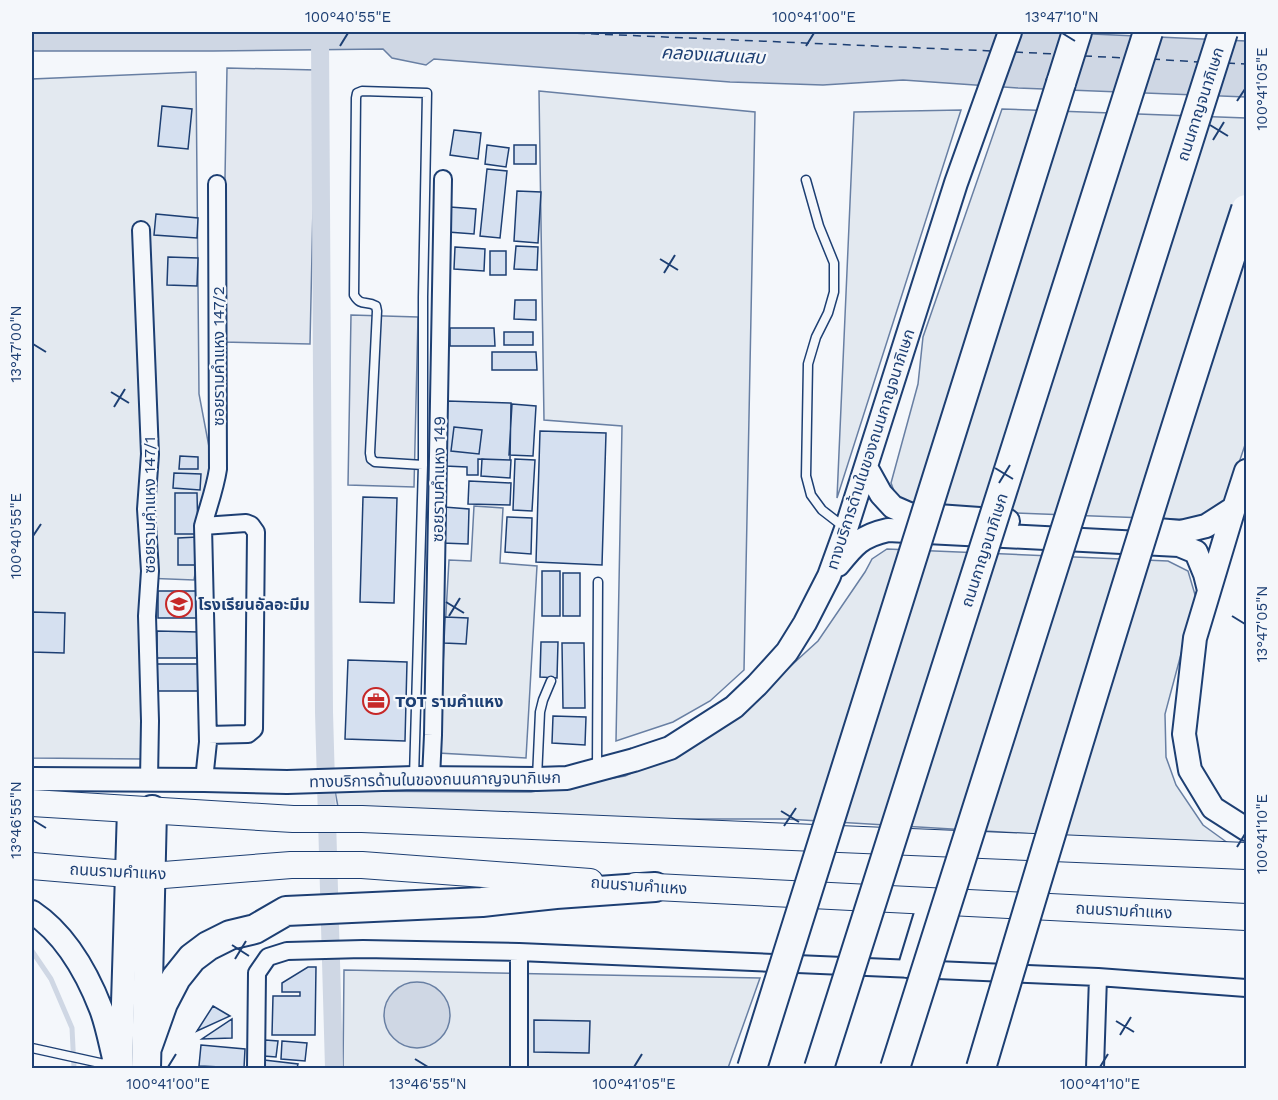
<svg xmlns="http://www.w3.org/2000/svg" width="1278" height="1100" font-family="'Work Sans','Noto Sans Thai',sans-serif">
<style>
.green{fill:#e3e9f0;stroke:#687fa3;stroke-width:1.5}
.parking{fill:#e3e8f0;stroke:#687fa3;stroke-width:1.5}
.water{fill:#cfd7e4;stroke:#687fa3;stroke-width:1.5}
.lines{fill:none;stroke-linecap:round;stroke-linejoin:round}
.stream{stroke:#cfd7e4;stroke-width:5}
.canal{stroke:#cfd7e4;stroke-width:18}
.ferry{stroke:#1d3f73;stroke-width:1.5;stroke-dasharray:8 6;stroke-linecap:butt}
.building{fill:#d5e0f0;stroke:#1d3f73;stroke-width:1.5}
.lane-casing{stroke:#1d3f73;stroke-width:11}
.street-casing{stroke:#1d3f73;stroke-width:20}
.secondary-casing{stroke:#1d3f73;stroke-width:26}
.primary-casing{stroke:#1d3f73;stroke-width:28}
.highway-casing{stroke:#1d3f73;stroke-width:32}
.lane{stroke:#f4f7fb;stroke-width:8}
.street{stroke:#f4f7fb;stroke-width:16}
.secondary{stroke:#f4f7fb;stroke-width:22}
.primary{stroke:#f4f7fb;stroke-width:26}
.highway{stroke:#f4f7fb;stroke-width:28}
.highway-bridge-casing{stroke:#1d3f73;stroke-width:32;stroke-linecap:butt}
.highway-bridge{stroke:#f4f7fb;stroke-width:28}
.ticks{fill:none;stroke:#1d3f73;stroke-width:2}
.labels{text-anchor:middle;stroke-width:4.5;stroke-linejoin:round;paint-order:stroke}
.street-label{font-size:16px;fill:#1d3f73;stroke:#f4f7fb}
.poi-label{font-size:16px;font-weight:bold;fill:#1d3f73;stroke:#f4f7fb;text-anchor:start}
.water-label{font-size:18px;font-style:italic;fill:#1d3f73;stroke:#f4f7fb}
.neatline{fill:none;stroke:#1d3f73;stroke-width:2}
.ticks-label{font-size:15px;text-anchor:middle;fill:#1d3f73}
</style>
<rect width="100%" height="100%" fill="#f4f7fb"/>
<path class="green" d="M 196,72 L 199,394 L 213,468 L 194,580 L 144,578 L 144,759 L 32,758 L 32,79 Z
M 539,91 L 755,112 L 744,670 L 710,701 L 673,722 L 616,741 L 622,426 L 544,420 Z
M 1002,109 L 1246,118 L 1246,442 L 1225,504 L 1197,520 L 913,509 L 897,499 L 891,483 L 918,384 L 923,337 Z
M 961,110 L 837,498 L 854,112 Z
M 474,506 L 503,508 L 500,563 L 537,566 L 526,758 L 438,753 L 449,560 L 471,561 Z
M 887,549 L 1168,561 L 1188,571 L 1196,598 L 1165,714 L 1166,757 L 1176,785 L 1203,825 L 1232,846 L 786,819 L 553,819 L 338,807 L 335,791 L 531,792 L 625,776 L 697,744 L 739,713 L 818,641 L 865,572 L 872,559 Z
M 344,970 L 760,978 L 728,1068 L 343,1068 Z"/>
<path class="parking" d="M 227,68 L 316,70 L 310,344 L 222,342 Z
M 351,315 L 418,317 L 414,487 L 348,485 Z"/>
<path class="water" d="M 32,32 L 1048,32 L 1246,41 L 1246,97 L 1018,88 L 903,80 L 823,85 L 730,82 L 434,59 L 426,65 L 392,58 L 383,49 L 213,51 L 32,51 Z
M384 1015a33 33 0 1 1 66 0a33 33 0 1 1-66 0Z"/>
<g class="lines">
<path class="stream" d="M 32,951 L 51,979 L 72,1028 L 74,1068"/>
<path class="canal" d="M 320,38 L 324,712 L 334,1068"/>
<path class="ferry" d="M 549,32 L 992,51
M 1015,52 L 1055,54
M 1084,56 L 1127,58
M 1152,59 L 1199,62
M 1227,63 L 1246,64"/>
</g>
<path class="building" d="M 162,106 L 192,109 L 188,149 L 158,146 Z
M 454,130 L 481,133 L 478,159 L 450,155 Z
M 487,145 L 509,148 L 506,167 L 485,164 Z
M 514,145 L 536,145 L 536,164 L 514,164 Z
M 487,169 L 507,171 L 500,238 L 480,236 Z
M 517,191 L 541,192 L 538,243 L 514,241 Z
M 450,207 L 476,209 L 474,234 L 448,232 Z
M 156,214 L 198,218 L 197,238 L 154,235 Z
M 516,246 L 538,247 L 537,270 L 514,269 Z
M 455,247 L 485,249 L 484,271 L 454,269 Z
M 490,251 L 506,251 L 506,275 L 490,275 Z
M 168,257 L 198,258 L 197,286 L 167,285 Z
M 515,300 L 536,300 L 536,320 L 514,319 Z
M 450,328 L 494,328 L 495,346 L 450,346 Z
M 504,332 L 533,332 L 533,345 L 504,345 Z
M 492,352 L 536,352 L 537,370 L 492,370 Z
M 447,401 L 511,403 L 510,460 L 478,459 L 478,475 L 467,475 L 467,467 L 445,466 Z
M 512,404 L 536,406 L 533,456 L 509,455 Z
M 454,427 L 482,430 L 479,454 L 451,451 Z
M 540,431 L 606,433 L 602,565 L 536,562 Z
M 180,456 L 198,457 L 198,469 L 179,469 Z
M 482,459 L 511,460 L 510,478 L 481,476 Z
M 515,459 L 535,460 L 532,511 L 513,510 Z
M 174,473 L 201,474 L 200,490 L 173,488 Z
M 469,481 L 511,483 L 510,505 L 468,504 Z
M 175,493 L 197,493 L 198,534 L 175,534 Z
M 363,497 L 397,498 L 394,603 L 360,602 Z
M 444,507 L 469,509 L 468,544 L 442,543 Z
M 507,517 L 532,518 L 531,554 L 505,552 Z
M 198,537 L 199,565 L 178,565 L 178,538 Z
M 542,571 L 560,571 L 560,616 L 542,616 Z
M 563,573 L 580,573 L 580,616 L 563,616 Z
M 158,591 L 200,591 L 200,618 L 158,618 Z
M 32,612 L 65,613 L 64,653 L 32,652 Z
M 445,617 L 468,618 L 466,644 L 444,643 Z
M 157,631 L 199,632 L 199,658 L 157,658 Z
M 541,642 L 558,642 L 557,678 L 540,677 Z
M 562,643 L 584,643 L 585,708 L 563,708 Z
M 348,660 L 407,662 L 405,741 L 345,739 Z
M 157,664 L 199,664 L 199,691 L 157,691 Z
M 553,716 L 586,717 L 585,745 L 552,743 Z
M 308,967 L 316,967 L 315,1035 L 272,1035 L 273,996 L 300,996 L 300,992 L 282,992 L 282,983 Z
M 213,1006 L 230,1016 L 197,1031 Z
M 232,1019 L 232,1038 L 202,1039 Z
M 534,1020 L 590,1021 L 589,1053 L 534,1052 Z
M 265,1040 L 278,1041 L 276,1057 L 264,1056 Z
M 282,1041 L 307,1043 L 305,1061 L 281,1059 Z
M 201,1045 L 245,1049 L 244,1068 L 199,1066 Z
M 264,1060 L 298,1064 L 297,1068 L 263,1068 Z"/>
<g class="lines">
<defs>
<path id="lane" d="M 806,180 L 819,226 L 834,263 L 834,292 L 828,313 L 816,337 L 808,364 L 806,476 L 811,495 L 822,510 L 844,527
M 597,767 L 598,582
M 414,777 L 423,465 L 423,297 L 427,93 L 362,91 L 357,93 L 356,98 L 354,295 C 361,307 366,300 376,306 L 377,311 L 370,453 L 371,459 L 375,462 L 423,465
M 537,778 L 540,712 L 543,700 L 551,681
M 32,1048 L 100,1063 L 113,1064"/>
<path id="street" d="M 141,230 L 150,454 L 146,509 L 150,571 L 147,616 L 150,721 L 149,780
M 203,526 L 246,523 L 251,525 L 256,532 L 254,729 L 248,734 L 208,735
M 431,778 L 433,735 L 443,179
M 204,780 L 208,742 L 203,526 C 208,507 215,489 218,469 L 217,184
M 906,969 L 927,900
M 256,1068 L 257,973 L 268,957 L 287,951 L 363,949 L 519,952 L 1098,977 L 1246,988
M 519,1068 L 519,952
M 1095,1068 L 1098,977"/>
<path id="secondary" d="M 866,467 L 881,494 L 893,507 L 909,514 L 1008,521
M 1246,471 L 1234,508 L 1195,638 L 1184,734 L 1190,770 L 1213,808 L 1246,829
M 1157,530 L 1181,532 L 1206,526 L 1234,508
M 838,565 C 854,545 861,536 888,530 L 1179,545 L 1196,552 L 1205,574 L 1209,590
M 32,779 L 204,780 L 287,782 L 414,778 L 537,779 L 567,778 L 634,760 L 670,748 L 734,707 L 757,685 L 787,652 L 805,623 L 829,576 L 846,529 L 956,183 L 1010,32
M 32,912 C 65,934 87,973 101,1009 C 107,1025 110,1042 114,1058
M 121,1068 L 129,809"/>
<path id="primary" d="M 32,803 L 293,819 L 362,819 L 1246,856
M 32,866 L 151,876 L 291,865 L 362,865 L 590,882
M 636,886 L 1246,917"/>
<path id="highway" d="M 1061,83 L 1077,32
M 147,1048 L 163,1003 L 176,978 L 192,958 L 208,946 L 230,935 L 255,929 L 286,911 L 482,902 L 556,894 L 655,887
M 146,1068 L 152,810"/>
</defs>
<use href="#lane" class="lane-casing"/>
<use href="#street" class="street-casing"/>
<use href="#secondary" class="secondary-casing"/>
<use href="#primary" class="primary-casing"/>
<use href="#highway" class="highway-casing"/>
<use href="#lane" class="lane"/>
<use href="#street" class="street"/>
<use href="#secondary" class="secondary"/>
<use href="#primary" class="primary"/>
<use href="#highway" class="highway"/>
<defs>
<path id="highway-bridge" d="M 752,1068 L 1061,83
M 819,1068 L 1148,32
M 895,1068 L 1223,32
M 981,1068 C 1066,781 1153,494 1246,209"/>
</defs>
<use href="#highway-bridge" class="highway-bridge-casing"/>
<use href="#highway-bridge" class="highway-bridge"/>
</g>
<path class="ticks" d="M 1062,33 L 1075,41M 340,46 L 348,33M 806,46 L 814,33M 1237,101 L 1245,89M 1210,125 L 1228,136M 1213,140 L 1224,122M 660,259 L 678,270M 664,273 L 675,255M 33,344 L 46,352M 111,392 L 129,403M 114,407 L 125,389M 995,468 L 1013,479M 999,483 L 1010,465M 33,536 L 41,524M 446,602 L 464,613M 449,616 L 460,598M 1232,616 L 1245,624M 781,811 L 799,822M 33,820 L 46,828M 784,826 L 796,808M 1237,847 L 1245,834M 232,945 L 249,956M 235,959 L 246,941M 1116,1021 L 1134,1032M 1120,1035 L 1131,1017M 415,1059 L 428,1067M 168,1067 L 176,1054M 634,1067 L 642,1054M 1100,1067 L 1108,1054"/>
<defs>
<symbol id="school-ring" viewBox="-11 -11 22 22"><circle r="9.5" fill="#f4f7fb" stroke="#c62828" stroke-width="1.5"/><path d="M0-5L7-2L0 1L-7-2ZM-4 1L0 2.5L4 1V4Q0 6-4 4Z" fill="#c62828"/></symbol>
<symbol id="office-ring" viewBox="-11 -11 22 22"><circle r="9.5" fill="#f4f7fb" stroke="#c62828" stroke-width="1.5"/><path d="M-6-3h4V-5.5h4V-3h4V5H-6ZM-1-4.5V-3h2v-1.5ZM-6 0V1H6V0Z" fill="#c62828"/></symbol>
</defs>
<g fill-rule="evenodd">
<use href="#school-ring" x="164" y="589" width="30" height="30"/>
<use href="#office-ring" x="361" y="686" width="30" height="30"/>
</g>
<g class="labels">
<g class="street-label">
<text transform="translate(1200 104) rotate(-72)" y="6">ถนนกาญจนาภิเษก</text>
<text transform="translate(218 356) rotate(-90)" y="6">ซอยรามคำแหง 147/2</text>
<text transform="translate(870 449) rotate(-72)" y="6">ทางบริการด้านในของถนนกาญจนาภิเษก</text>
<text transform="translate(438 479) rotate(-89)" y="6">ซอยรามคำแหง 149</text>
<text transform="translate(149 505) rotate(-90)" y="6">ซอยรามคำแหง 147/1</text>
<text transform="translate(984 550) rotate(-72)" y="6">ถนนกาญจนาภิเษก</text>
<text transform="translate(435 779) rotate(-1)" y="6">ทางบริการด้านในของถนนกาญจนาภิเษก</text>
<text transform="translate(118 871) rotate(3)" y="6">ถนนรามคำแหง</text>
<text transform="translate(639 885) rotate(4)" y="6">ถนนรามคำแหง</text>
<text transform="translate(1124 910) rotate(3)" y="6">ถนนรามคำแหง</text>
</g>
<g class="poi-label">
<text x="198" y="610">โรงเรียนอัลอะมีม</text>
<text x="395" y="707">TOT รามคำแหง</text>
</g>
<g class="water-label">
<text transform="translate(713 55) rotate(3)" y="6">คลองแสนแสบ</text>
</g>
</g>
<rect width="1278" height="1100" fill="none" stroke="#f4f7fb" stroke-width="66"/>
<rect x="33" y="33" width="1212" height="1034" class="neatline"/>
<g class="ticks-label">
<text x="348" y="22">100°40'55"E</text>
<text x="814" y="22">100°41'00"E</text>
<text x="1062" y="22">13°47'10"N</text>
<text transform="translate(1262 89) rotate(-90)" y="5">100°41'05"E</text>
<text transform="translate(16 344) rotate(-90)" y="5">13°47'00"N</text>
<text transform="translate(16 536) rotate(-90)" y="5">100°40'55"E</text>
<text transform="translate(1262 624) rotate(-90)" y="5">13°47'05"N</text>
<text transform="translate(16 820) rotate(-90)" y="5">13°46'55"N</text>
<text transform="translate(1262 834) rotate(-90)" y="5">100°41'10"E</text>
<text x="168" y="1089">100°41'00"E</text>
<text x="428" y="1089">13°46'55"N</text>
<text x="634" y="1089">100°41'05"E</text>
<text x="1100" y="1089">100°41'10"E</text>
</g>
</svg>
